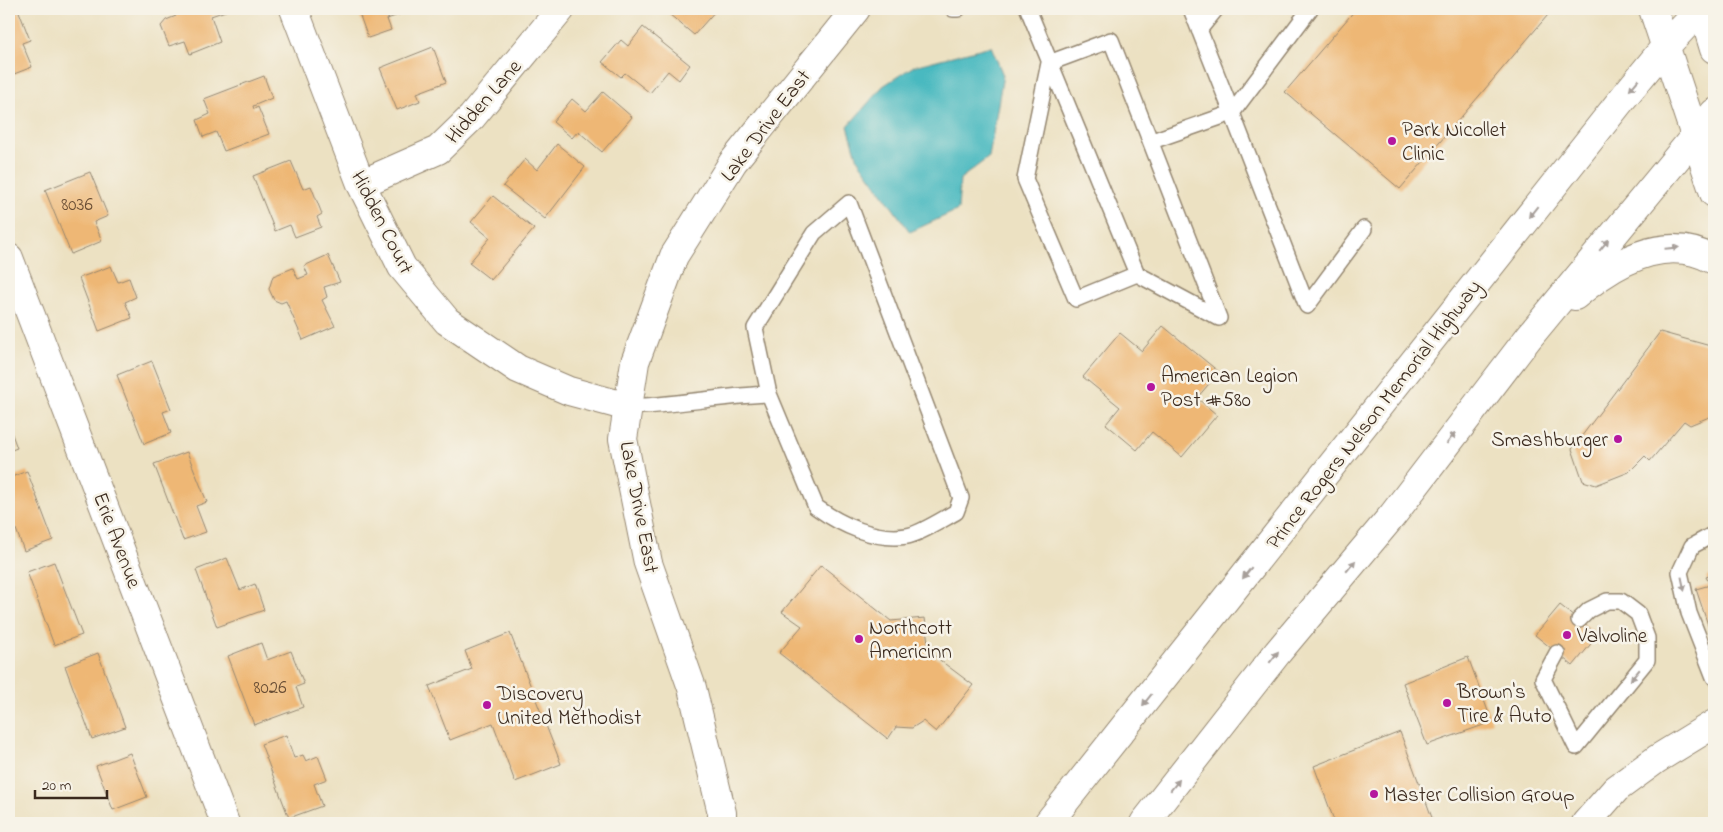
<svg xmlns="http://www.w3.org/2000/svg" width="1723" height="832" font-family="'Indie Flower',sans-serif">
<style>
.water{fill:#4ab9c0;stroke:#42726f}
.building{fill:#eeb774}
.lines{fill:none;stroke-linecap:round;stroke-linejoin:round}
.service-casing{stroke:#948670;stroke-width:18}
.minor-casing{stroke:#948670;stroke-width:30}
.tertiary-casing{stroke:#948670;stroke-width:30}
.primary-casing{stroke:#948670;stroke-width:30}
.service{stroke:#fff;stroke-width:15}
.minor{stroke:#fff;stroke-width:28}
.tertiary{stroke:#fff;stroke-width:28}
.primary{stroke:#fff;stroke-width:28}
.oneway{fill:#a79f9a}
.poi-dot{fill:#b5179e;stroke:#f7f3e8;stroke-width:2}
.labels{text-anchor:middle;stroke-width:5;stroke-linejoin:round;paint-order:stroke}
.number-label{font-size:19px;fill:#684d34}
.street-label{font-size:21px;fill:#3b2a1e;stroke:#f7f3e8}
.poi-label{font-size:21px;fill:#3b2a1e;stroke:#f7f3e8;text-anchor:start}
</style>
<rect width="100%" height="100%" fill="#f7f3e8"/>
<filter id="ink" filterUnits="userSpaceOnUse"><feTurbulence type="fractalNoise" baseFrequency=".02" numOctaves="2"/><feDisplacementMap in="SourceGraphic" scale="10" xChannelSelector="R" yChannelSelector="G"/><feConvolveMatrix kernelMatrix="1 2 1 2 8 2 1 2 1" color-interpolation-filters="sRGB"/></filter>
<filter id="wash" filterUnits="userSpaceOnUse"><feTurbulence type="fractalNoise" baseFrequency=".0096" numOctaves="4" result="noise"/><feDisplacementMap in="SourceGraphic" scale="20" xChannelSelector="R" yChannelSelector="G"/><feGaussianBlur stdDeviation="1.12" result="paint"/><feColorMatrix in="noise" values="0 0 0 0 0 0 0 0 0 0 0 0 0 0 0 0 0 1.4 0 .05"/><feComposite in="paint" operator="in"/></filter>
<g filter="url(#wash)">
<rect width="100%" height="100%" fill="#ece1c2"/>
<path class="water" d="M 991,46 L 1003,75 L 989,157 L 960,179 L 958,210 L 910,232 L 858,160 L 848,126 L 883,86 L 914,66 Z"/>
<g id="blocks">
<path class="building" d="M 9,9 L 18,9 L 30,40 L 22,43 L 32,67 L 9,76 Z
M 185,9 L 231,9 L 211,16 L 220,42 L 190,54 L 185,41 L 169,46 L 161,26 L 166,20 L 176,16 L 174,12 Z
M 375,9 L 415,9 L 387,19 L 391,30 L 368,38 L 360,16 Z
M 663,9 L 717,9 L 694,35 Z
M 1356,9 L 1553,9 L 1400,189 L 1285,92 Z
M 643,27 L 690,65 L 679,80 L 668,71 L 650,93 L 625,73 L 621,77 L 602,62 L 621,40 L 628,46 Z
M 433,47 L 446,82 L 417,93 L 420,101 L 397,110 L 380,68 Z
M 264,76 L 272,98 L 253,106 L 254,109 L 258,107 L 269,134 L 224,151 L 216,132 L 203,137 L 197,120 L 210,114 L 204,99 Z
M 603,92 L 632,117 L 602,152 L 578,131 L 572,138 L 553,122 L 572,99 L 586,111 Z
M 557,144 L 585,167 L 545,219 L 503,186 L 525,159 L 537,170 Z
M 291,161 L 303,189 L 311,186 L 322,214 L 317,217 L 321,227 L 295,237 L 290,225 L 275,231 L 253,176 Z
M 90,172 L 108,216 L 94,222 L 102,241 L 71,254 L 45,190 Z
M 493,196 L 534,229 L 491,280 L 469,263 L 490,238 L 471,222 Z
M 328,255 L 340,282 L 324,287 L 327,297 L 322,300 L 335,326 L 303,340 L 286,301 L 281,303 L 274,300 L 269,289 L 273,276 L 293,268 L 298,279 L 308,275 L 304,266 Z
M 111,266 L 118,282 L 129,278 L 136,297 L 125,302 L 132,318 L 99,331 L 79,278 Z
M 1163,326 L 1219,372 L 1197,398 L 1217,415 L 1182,457 L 1152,432 L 1137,450 L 1106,424 L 1120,407 L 1083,377 L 1120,333 L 1142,351 Z
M 1660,332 L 1714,347 L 1714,415 L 1690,425 L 1684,421 L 1650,461 L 1645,456 L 1629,472 L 1596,485 L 1583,481 L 1572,449 Z
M 152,361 L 171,409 L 163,412 L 171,433 L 144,444 L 117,375 Z
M 9,426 L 17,448 L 9,451 Z
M 187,452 L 207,502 L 196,506 L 206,532 L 183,540 L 154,464 Z
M 27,471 L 53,540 L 24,551 L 9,510 L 9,478 Z
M 227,558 L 240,590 L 255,584 L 264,610 L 217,627 L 196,570 Z
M 54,562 L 82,635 L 54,645 L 27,572 Z
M 821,565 L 891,621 L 925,618 L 929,652 L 973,685 L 936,732 L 923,721 L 912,728 L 896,727 L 888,739 L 779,653 L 802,626 L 782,612 Z
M 1714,574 L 1714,629 L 1710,631 L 1696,589 L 1710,585 L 1706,577 Z
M 1560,605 L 1598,635 L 1573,666 L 1535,635 Z
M 510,633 L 561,764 L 515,782 L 493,723 L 450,740 L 429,686 L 472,669 L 465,651 Z
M 261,643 L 267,660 L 291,651 L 304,684 L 296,687 L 303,707 L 254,725 L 228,656 Z
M 98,653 L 125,727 L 92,739 L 65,666 Z
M 1468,657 L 1492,722 L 1427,745 L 1403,683 Z
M 1400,732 L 1434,823 L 1335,823 L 1314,766 Z
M 286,735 L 294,758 L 303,755 L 306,761 L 318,756 L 327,779 L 314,784 L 322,806 L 289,818 L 261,744 Z
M 130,753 L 147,797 L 113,810 L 96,766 Z"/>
</g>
</g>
<g filter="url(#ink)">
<use href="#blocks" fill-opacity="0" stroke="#948670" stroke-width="1"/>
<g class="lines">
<defs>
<path id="service" d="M 953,9 L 958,9
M 1028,9 L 1137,274 L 1219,318 L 1111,40 L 1049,63
M 1191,9 L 1232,113 L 1310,9
M 1199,30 L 1216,9
M 1049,63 L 1025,179 L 1076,299 L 1137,274
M 1152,141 L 1232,113 L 1307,306 L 1364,229
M 628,407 C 676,405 722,396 769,394 L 816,507 C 841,525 875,541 907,536 C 920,534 943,519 956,512 L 961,498 L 849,203 L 814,233 L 755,328 L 769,394
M 1714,534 L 1692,546 L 1680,572 L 1689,613 L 1714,677
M 1557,653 L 1543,679 L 1576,747 L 1647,660 L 1647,638 L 1638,614 L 1621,601 L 1607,601 L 1589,610 L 1579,620"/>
<path id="minor" d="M 294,9 L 361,184 L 402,267 L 447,321 L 518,369 L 569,391 L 628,407
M 361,184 L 438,150 L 472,117 L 561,9
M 9,258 L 225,823
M 1586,823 L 1616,789 L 1657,759 L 1714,724"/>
<path id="tertiary" d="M 1653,9 L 1714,193
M 1702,9 L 1714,49
M 722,823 L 722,813 L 692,688 L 648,563 L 623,439 L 635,362 L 674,256 L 681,245 L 733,162 L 856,9"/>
<path id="primary" d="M 1575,296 C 1613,263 1665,232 1714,260
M 1048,823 L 1623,98 L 1665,47 L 1701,9
M 1144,823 L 1278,652 L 1392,516 L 1529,337 L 1714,113"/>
</defs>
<use href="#service" class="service-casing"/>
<use href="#minor" class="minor-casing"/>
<use href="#tertiary" class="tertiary-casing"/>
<use href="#primary" class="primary-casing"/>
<use href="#service" class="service"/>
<use href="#minor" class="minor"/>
<use href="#tertiary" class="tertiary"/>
<use href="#primary" class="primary"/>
</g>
<defs><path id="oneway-solid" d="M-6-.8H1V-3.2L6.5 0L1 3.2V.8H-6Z" transform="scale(1.25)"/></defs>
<g class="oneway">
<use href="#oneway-solid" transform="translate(1634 85) rotate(130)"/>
<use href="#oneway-solid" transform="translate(1533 212) rotate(128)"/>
<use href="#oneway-solid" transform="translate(1604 245) rotate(-51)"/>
<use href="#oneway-solid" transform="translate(1672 248) rotate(-5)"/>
<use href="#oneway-solid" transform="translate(1451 438) rotate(-53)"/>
<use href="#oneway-solid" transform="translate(1351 566) rotate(-50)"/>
<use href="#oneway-solid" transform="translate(1247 573) rotate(128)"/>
<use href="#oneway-solid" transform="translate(1683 584) rotate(78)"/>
<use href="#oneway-solid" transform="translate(1274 657) rotate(-52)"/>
<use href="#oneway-solid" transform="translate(1635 675) rotate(130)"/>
<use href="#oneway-solid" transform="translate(1147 700) rotate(128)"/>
<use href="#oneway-solid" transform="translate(1175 785) rotate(-51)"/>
</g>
</g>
<g class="poi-dot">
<circle cx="1392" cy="141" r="5"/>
<circle cx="1151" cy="387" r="5"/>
<circle cx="1618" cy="439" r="5"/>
<circle cx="1567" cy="635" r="5"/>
<circle cx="859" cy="639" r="5"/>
<circle cx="1447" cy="703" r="5"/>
<circle cx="487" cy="705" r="5"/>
<circle cx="1374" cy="794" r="5"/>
</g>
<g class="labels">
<g class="number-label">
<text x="77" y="210">8036</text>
<text x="270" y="693">8026</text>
</g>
<g class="street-label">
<text transform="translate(483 101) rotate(-49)" y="7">Hidden Lane</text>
<text transform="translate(765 125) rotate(-53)" y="7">Lake Drive East</text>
<text transform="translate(383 222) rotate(63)" y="7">Hidden Court</text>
<text transform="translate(1373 414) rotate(-52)" y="7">Prince Rogers Nelson Memorial Highway</text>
<text transform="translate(640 507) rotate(79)" y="7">Lake Drive East</text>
<text transform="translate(118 540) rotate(69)" y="7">Erie Avenue</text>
</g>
<g class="poi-label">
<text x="1402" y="136">Park Nicollet<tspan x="1402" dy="24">Clinic</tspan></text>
<text x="1161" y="382">American Legion<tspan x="1161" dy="24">Post #580</tspan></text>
<text x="1608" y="446" text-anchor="end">Smashburger</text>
<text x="869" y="634">Northcott<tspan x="869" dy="24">Americinn</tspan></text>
<text x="1577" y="642">Valvoline</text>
<text x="1457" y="698">Brown's<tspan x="1457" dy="24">Tire &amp; Auto</tspan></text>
<text x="497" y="700">Discovery<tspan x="497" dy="24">United Methodist</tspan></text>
<text x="1384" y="801">Master Collision Group</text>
</g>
</g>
<rect width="1723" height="832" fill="none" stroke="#f7f3e8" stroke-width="30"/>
<path d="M35 790v8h72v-8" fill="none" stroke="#3b2a1e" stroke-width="2.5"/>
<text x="42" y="790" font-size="15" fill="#3b2a1e" stroke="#f7f3e8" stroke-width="4" paint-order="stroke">20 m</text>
</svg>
